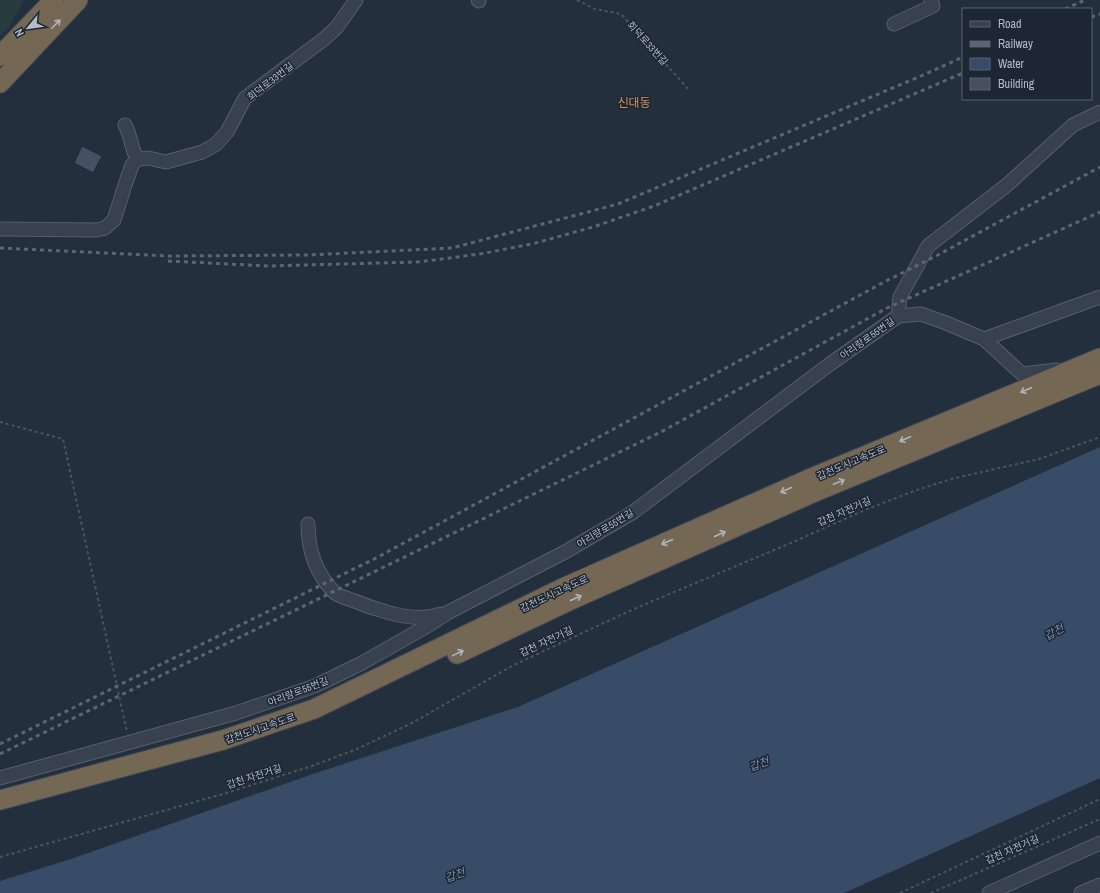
<svg xmlns="http://www.w3.org/2000/svg" width="1100" height="893" font-family="'Archivo Narrow','Noto Sans KR',sans-serif">
<style>
.green{fill:#263c3f}
.water{fill:#394c67}
.building{fill:#455162;stroke:#1f2835}
.lines{fill:none;stroke-linecap:round;stroke-linejoin:round}
.minor-casing{stroke:#565f6c;stroke-width:15}
.highway-casing{stroke:#434c59;stroke-width:21}
.path{stroke:#44595c;stroke-width:2;stroke-dasharray:3 3;stroke-linecap:butt}
.minor{stroke:#38414e;stroke-width:13}
.highway{stroke:#746855;stroke-width:19}
.rail{stroke:#5a6575;stroke-width:3;stroke-dasharray:4 4;stroke-linecap:butt}
.oneway{stroke:#aeb4bd}
.labels{text-anchor:middle;stroke-width:3;stroke-linejoin:round;paint-order:stroke}
.street-label{font-size:10px;fill:#b4bcc9;stroke:#1d2633}
.water-label{font-size:11px;font-style:italic;fill:#7c92b1;stroke:#1d2633}
.quarter-label{font-size:12px;fill:#d59563;stroke:#1d2633}
</style>
<rect width="100%" height="100%" fill="#242f3e"/>
<path class="green" d="M 0,0 L 24,0 L 9,27 L 0,36 Z"/>
<path class="water" d="M 1100,447 L 1100,778 L 844,893 L 0,893 L 0,881 L 71,859 L 316,773 L 518,707 Z"/>
<path class="building" d="M 82,146 L 102,156 L 93,173 L 74,163 Z"/>
<g class="lines">
<defs>
<path id="minor" d="M 478,0 L 479,1
M 894,24 L 933,6 L 931,0
M 125,125 C 131,135 131,148 137,159
M 0,229 L 97,230 L 105,228 L 114,220 L 125,185 L 132,165 L 137,159 L 148,158 L 166,162 L 202,152 L 215,145 L 227,132 L 245,98 L 324,39 L 337,27 L 356,0
M 898,316 L 921,314 L 946,323 L 984,339 L 1022,374 L 1057,370
M 984,339 L 1100,297
M 308,524 C 308,549 316,573 333,591 C 337,596 346,598 352,600 C 371,608 406,620 426,617 C 431,617 436,615 441,614
M 0,778 L 236,713 L 315,686 L 362,663 L 429,625 L 447,613 L 565,552 L 632,513 L 830,364 L 898,316 L 900,297 L 928,246 L 1007,185 L 1073,125 L 1100,112
M 989,893 L 1100,843
M 1081,893 L 1100,885"/>
<path id="highway" d="M 0,56 L 54,0
M 0,83 L 78,0
M 457,654 L 573,599 L 817,491 L 1100,374
M 0,800 L 223,740 L 314,709 L 565,587 L 809,479 L 1100,358"/>
</defs>
<use href="#minor" class="minor-casing"/>
<use href="#highway" class="highway-casing"/>
<path class="path" d="M 577,0 L 595,9 L 621,14 L 689,90
M 0,422 L 63,439 L 127,732
M 0,857 L 223,794 L 312,766 L 357,749 L 412,723 L 512,666 L 565,641 L 634,609 L 793,542 L 865,510 L 914,491 L 951,479 L 1039,459 L 1100,437
M 900,893 L 1100,799
M 931,893 L 1100,819"/>
<use href="#minor" class="minor"/>
<use href="#highway" class="highway"/>
<path class="rail" d="M 1065,9 L 1085,0
M 1091,17 L 1100,14
M 0,248 L 169,256 L 308,255 L 452,248 L 618,204 L 921,76 L 963,57
M 168,261 L 268,266 L 418,262 L 480,254 L 532,244 L 593,227 L 654,206 L 963,73
M 0,744 L 378,557 L 886,281 L 936,256 L 1100,167
M 0,754 L 659,433 L 887,308 L 1100,212"/>
</g>
<defs><path id="oneway-shaft" d="M-6 0H5M1.5-3L5.5 0L1.5 3" fill="none" stroke-width="1.6" stroke-linecap="round" stroke-linejoin="round"/></defs>
<g class="oneway">
<use href="#oneway-shaft" transform="translate(56 24) rotate(-46)"/>
<use href="#oneway-shaft" transform="translate(1026 390) rotate(157)"/>
<use href="#oneway-shaft" transform="translate(905 439) rotate(157)"/>
<use href="#oneway-shaft" transform="translate(839 482) rotate(-22)"/>
<use href="#oneway-shaft" transform="translate(786 490) rotate(156)"/>
<use href="#oneway-shaft" transform="translate(720 534) rotate(-24)"/>
<use href="#oneway-shaft" transform="translate(667 542) rotate(156)"/>
<use href="#oneway-shaft" transform="translate(576 598) rotate(-24)"/>
<use href="#oneway-shaft" transform="translate(458 653) rotate(-26)"/>
</g>
<g class="labels">
<g class="street-label">
<text transform="translate(648 43) rotate(48)" y="4">회덕로33번길</text>
<text transform="translate(270 81) rotate(-38)" y="4">회덕로33번길</text>
<text transform="translate(867 338) rotate(-35)" y="4">아리랑로55번길</text>
<text transform="translate(851 462) rotate(-23)" y="4">갑천도시고속도로</text>
<text transform="translate(844 511) rotate(-24)" y="4">갑천 자전거길</text>
<text transform="translate(605 528) rotate(-31)" y="4">아리랑로55번길</text>
<text transform="translate(554 593) rotate(-25)" y="4">갑천도시고속도로</text>
<text transform="translate(546 641) rotate(-25)" y="4">갑천 자전거길</text>
<text transform="translate(298 691) rotate(-21)" y="4">아리랑로55번길</text>
<text transform="translate(260 728) rotate(-19)" y="4">갑천도시고속도로</text>
<text transform="translate(254 776) rotate(-18)" y="4">갑천 자전거길</text>
<text transform="translate(1012 849) rotate(-24)" y="4">갑천 자전거길</text>
</g>
<g class="water-label">
<text transform="translate(1054 632) rotate(-29)" y="4">갑천</text>
<text transform="translate(759 764) rotate(-20)" y="4">갑천</text>
<text transform="translate(455 875) rotate(-20)" y="4">갑천</text>
</g>
<g class="quarter-label">
<text x="634" y="107">신대동</text>
</g>
</g>
<rect x="962" y="8" width="130" height="92" fill="#1d2633" stroke="#59626f"/>
<rect x="970" y="21" width="20" height="6" fill="#38414e" stroke="#59626f"/>
<text x="998" y="28" font-size="12" fill="#b4bcc9">Road</text>
<rect x="970" y="41" width="20" height="6" fill="#5a6575" stroke="#59626f"/>
<text x="998" y="48" font-size="12" fill="#b4bcc9">Railway</text>
<rect x="970" y="58" width="20" height="12" fill="#394c67" stroke="#59626f"/>
<text x="998" y="68" font-size="12" fill="#b4bcc9">Water</text>
<rect x="970" y="78" width="20" height="12" fill="#455162" stroke="#59626f"/>
<text x="998" y="88" font-size="12" fill="#b4bcc9">Building</text>
<g transform="translate(28 28) rotate(241)" stroke="#1d2633" stroke-width="3" paint-order="stroke">
<path d="M0-3L7 15L0 10L-7 15Z" fill="#b4bcc9"/>
<text y="-6" font-size="11" font-weight="bold" text-anchor="middle" fill="#b4bcc9">N</text>
</g>
</svg>
